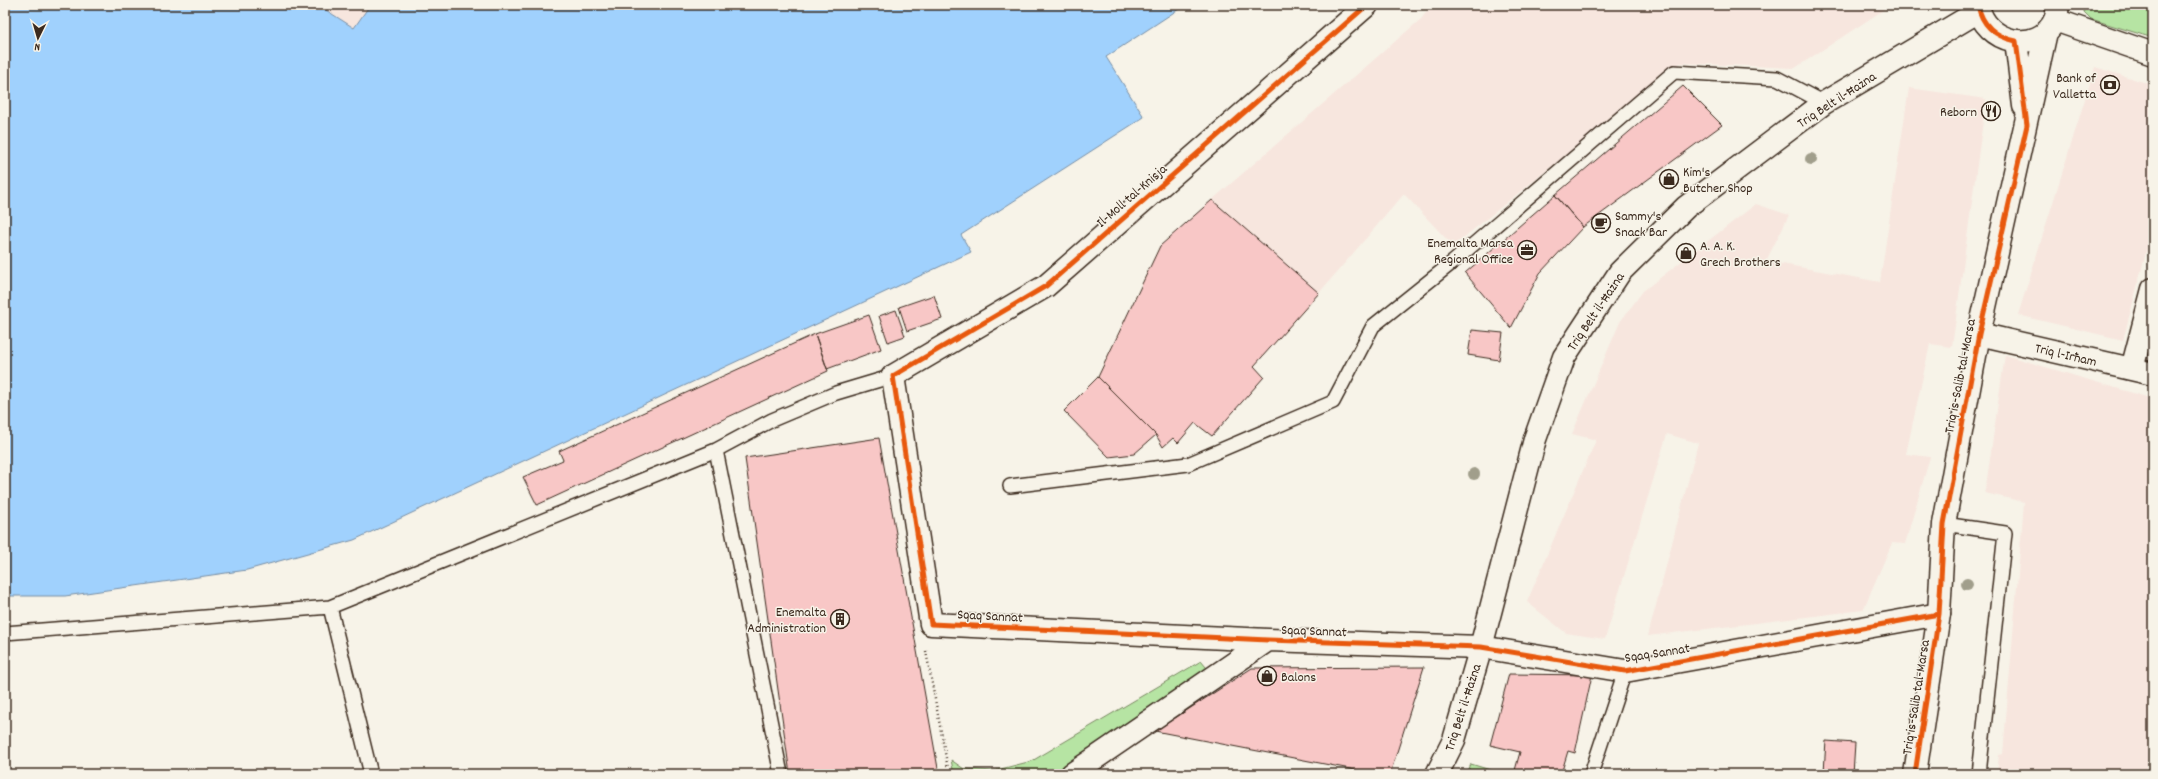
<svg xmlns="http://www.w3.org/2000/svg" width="2158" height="779" font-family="Dekko,sans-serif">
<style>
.built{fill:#f7e6de}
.green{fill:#b6e4a3;stroke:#788760}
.water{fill:#a0d1fd;stroke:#788ea4}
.building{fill:#f8c7c6;stroke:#3b2a1e}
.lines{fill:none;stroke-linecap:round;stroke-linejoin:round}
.service-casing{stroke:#3b2a1e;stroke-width:16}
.minor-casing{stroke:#3b2a1e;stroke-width:25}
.tertiary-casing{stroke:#3b2a1e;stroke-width:25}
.secondary-casing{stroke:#3b2a1e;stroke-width:25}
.path{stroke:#3b2a1e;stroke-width:2.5;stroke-dasharray:1 3;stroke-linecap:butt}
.service{stroke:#f7f3e8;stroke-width:13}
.minor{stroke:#f7f3e8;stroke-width:22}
.tertiary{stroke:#f7f3e8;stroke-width:22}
.secondary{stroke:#f7f3e8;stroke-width:22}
.cycleway-casing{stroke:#f7f3e8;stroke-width:8}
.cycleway{stroke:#e8590c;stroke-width:5}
.tree{fill:#a19e8b}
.labels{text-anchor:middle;stroke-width:3;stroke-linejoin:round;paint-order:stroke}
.poi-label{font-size:14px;fill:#3b2a1e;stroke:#f7f3e8;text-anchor:end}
.street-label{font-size:14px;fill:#3b2a1e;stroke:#f7f3e8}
</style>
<rect width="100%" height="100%" fill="#f7f3e8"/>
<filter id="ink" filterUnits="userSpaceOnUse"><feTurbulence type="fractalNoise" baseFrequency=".025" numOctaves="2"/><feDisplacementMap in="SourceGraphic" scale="8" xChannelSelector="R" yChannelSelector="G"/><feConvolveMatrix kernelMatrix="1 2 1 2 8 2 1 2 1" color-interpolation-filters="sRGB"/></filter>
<g filter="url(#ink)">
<path class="built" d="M 318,5 L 370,5 L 354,28 Z
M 1432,5 L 1891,5 L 1795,68 L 1680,63 L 1453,246 L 1404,194 L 1319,293 L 1212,200 L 1421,19 Z
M 2095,67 L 2153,85 L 2153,226 L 2123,340 L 2018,315 Z
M 1909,88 L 1986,99 L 1952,347 L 1930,344 L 1906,454 L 1930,457 L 1905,544 L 1892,543 L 1863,610 L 1648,636 L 1698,443 L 1667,434 L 1605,639 L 1566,633 L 1527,602 L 1596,440 L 1572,434 L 1620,322 L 1643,291 L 1756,204 L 1789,215 L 1766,261 L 1880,282 Z
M 2005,355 L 2153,399 L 2153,774 L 1997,774 L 1999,755 L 2003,754 L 2024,502 L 1985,493 Z"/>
<path class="green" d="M 2085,5 L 2153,5 L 2153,38 L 2091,19 L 2084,12 Z
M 1201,661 L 1211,673 L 1056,774 L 954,774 L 951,760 L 964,769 L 993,771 L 1032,761 Z
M 1471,764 L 1503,774 L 1467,774 Z"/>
<path class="water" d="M 5,5 L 318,5 L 354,28 L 370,5 L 1185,5 L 1106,57 L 1144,117 L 961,235 L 971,252 L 354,540 L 247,570 L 65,596 L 5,596 Z"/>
<path class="building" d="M 1683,86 L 1722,125 L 1583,227 L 1555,195 Z
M 1555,195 L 1583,227 L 1540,273 L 1511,328 L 1465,273 Z
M 1212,200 L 1319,293 L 1254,366 L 1264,377 L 1212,436 L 1195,423 L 1178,443 L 1173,438 L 1163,447 L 1156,435 L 1098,377 L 1160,246 Z
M 934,295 L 942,319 L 907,331 L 899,307 Z
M 896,310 L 905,336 L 888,342 L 879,316 Z
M 869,315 L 881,349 L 827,369 L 815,334 Z
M 1472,330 L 1503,333 L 1499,360 L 1468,355 Z
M 815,334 L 828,371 L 537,505 L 523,477 L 563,460 L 559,451 Z
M 1098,377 L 1156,435 L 1134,454 L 1109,457 L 1064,411 Z
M 879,438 L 939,774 L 790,774 L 745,458 Z
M 1424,667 L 1390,774 L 1376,774 L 1155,731 L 1252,668 Z
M 1509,674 L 1592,675 L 1575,753 L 1568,751 L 1561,774 L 1514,774 L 1520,752 L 1490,745 Z
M 1826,741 L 1855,743 L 1853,774 L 1824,772 Z
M 1088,769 L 1105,774 L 1082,774 Z"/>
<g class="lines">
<defs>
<path id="service" d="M 716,450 L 781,774
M 1010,486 L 1188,464 L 1333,402 L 1373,326 L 1453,262 L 1674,72 L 1777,78 L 1824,103
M 1944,524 L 2005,533 L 1979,774
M 330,607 L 371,774
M 5,633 L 330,607 L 716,450 L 772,420 L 836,393 L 893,376
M 1591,774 L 1625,671"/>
<path id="minor" d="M 1367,5 L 1046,286 L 893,376 L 931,624 L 1268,640 L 1481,647 L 1625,671 L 1939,614
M 2055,20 L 2153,54
M 1979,334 L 2153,374
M 2132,369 L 2153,289
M 1072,774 L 1268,640"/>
<path id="tertiary" d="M 1978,5 C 1984,43 2038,56 2055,20 C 2057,16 2057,10 2058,5
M 2016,41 L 2024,106
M 1915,774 L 1939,614 L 1944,524 L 1979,334 L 2046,32"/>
<path id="secondary" d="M 1437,774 L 1454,740 L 1481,647 L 1535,439 L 1564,357 L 1620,272 L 1686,207 L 1824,103 L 1979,11"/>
</defs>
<use href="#service" class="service-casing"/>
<use href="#minor" class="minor-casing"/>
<use href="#tertiary" class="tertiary-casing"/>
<use href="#secondary" class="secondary-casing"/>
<path class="path" d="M 926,651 L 949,774"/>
<use href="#service" class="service"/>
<use href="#minor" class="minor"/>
<use href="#tertiary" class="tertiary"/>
<use href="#secondary" class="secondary"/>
<defs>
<path id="cycleway" d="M 1367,5 L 1046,286 L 893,376 L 931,624 L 1268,640 L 1481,647 L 1625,671 L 1939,614
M 1915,774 L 1939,614 L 1944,524 L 1979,334 L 2027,125 L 2016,41 C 1997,37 1982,26 1978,5"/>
</defs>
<use href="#cycleway" class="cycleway-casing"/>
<use href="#cycleway" class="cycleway"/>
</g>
<g class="tree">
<circle cx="1811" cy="159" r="6"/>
<circle cx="1474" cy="474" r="6"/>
<circle cx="1967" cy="584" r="6"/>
</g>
</g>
<defs>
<symbol id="bank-ring" viewBox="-11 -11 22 22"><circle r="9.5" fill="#f7f3e8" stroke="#3b2a1e" stroke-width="1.5"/><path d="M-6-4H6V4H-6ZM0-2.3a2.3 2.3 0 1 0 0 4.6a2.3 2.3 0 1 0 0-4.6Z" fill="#3b2a1e"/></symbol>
<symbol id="restaurant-ring" viewBox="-11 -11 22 22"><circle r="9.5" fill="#f7f3e8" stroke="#3b2a1e" stroke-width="1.5"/><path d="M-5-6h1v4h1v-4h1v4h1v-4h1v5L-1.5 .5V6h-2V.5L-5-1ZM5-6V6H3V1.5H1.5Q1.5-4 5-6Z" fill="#3b2a1e"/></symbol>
<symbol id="shop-ring" viewBox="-11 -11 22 22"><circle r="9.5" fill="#f7f3e8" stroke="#3b2a1e" stroke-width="1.5"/><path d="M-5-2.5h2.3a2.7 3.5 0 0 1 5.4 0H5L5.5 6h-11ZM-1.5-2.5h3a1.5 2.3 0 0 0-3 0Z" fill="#3b2a1e"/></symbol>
<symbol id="cafe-ring" viewBox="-11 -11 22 22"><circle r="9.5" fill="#f7f3e8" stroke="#3b2a1e" stroke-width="1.5"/><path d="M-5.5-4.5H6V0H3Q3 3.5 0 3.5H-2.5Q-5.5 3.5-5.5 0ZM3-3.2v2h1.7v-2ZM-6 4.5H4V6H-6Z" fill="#3b2a1e"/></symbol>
<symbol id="office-ring" viewBox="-11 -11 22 22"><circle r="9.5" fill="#f7f3e8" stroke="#3b2a1e" stroke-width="1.5"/><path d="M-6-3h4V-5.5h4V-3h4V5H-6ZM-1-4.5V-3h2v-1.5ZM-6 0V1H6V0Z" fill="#3b2a1e"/></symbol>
<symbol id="building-ring" viewBox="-11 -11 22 22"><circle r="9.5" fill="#f7f3e8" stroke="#3b2a1e" stroke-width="1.5"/><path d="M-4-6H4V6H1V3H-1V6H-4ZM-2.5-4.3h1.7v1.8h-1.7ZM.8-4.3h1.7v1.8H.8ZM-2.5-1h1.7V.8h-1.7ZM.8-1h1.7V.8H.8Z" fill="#3b2a1e"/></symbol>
</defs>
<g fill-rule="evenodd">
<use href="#bank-ring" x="2099" y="74" width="22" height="22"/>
<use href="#restaurant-ring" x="1980" y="100" width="22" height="22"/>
<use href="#shop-ring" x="1658" y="168" width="22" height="22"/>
<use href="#cafe-ring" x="1590" y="212" width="22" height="22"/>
<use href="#office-ring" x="1516" y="239" width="22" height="22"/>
<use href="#shop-ring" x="1675" y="242" width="22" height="22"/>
<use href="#building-ring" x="829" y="608" width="22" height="22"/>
<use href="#shop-ring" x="1256" y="665" width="22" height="22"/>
</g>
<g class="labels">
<g class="poi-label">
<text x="2096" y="82">Bank of<tspan x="2096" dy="16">Valletta</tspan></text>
<text x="1977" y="116">Reborn</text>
<text x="1683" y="176" text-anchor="start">Kim's<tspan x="1683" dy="16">Butcher Shop</tspan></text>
<text x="1615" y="220" text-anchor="start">Sammy's<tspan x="1615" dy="16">Snack Bar</tspan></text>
<text x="1513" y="247">Enemalta Marsa<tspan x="1513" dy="16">Regional Office</tspan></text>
<text x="1700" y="250" text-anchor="start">A. A. K.<tspan x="1700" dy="16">Grech Brothers</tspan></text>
<text x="826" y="616">Enemalta<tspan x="826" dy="16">Administration</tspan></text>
<text x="1281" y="681" text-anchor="start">Balons</text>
</g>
<g class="street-label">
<text transform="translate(1836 99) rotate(-33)" y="5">Triq Belt il-Ħażna</text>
<text transform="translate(1131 195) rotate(-41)" y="5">Il-Moll tal-Knisja</text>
<text transform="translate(1595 311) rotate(-56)" y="5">Triq Belt il-Ħażna</text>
<text transform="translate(2066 354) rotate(13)" y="5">Triq l-Irħam</text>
<text transform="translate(1959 376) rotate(-79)" y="5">Triq is-Salib tal-Marsa</text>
<text transform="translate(990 615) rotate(3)" y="5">Sqaq Sannat</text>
<text transform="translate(1314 630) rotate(2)" y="5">Sqaq Sannat</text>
<text transform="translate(1657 652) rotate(-9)" y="5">Sqaq Sannat</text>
<text transform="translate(1915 697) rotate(-81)" y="5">Triq is-Salib tal-Marsa</text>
<text transform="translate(1462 707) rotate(-72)" y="5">Triq Belt il-Ħażna</text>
</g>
</g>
<rect width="2158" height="779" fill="none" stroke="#f7f3e8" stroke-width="20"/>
<rect x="10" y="10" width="2138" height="759" fill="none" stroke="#3b2a1e" stroke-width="1.5" filter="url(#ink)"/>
<g transform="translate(38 38) rotate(185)" stroke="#f7f3e8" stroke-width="3" paint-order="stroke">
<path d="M0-3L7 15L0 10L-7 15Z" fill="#3b2a1e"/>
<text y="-6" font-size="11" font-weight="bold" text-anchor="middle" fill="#3b2a1e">N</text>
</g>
</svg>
